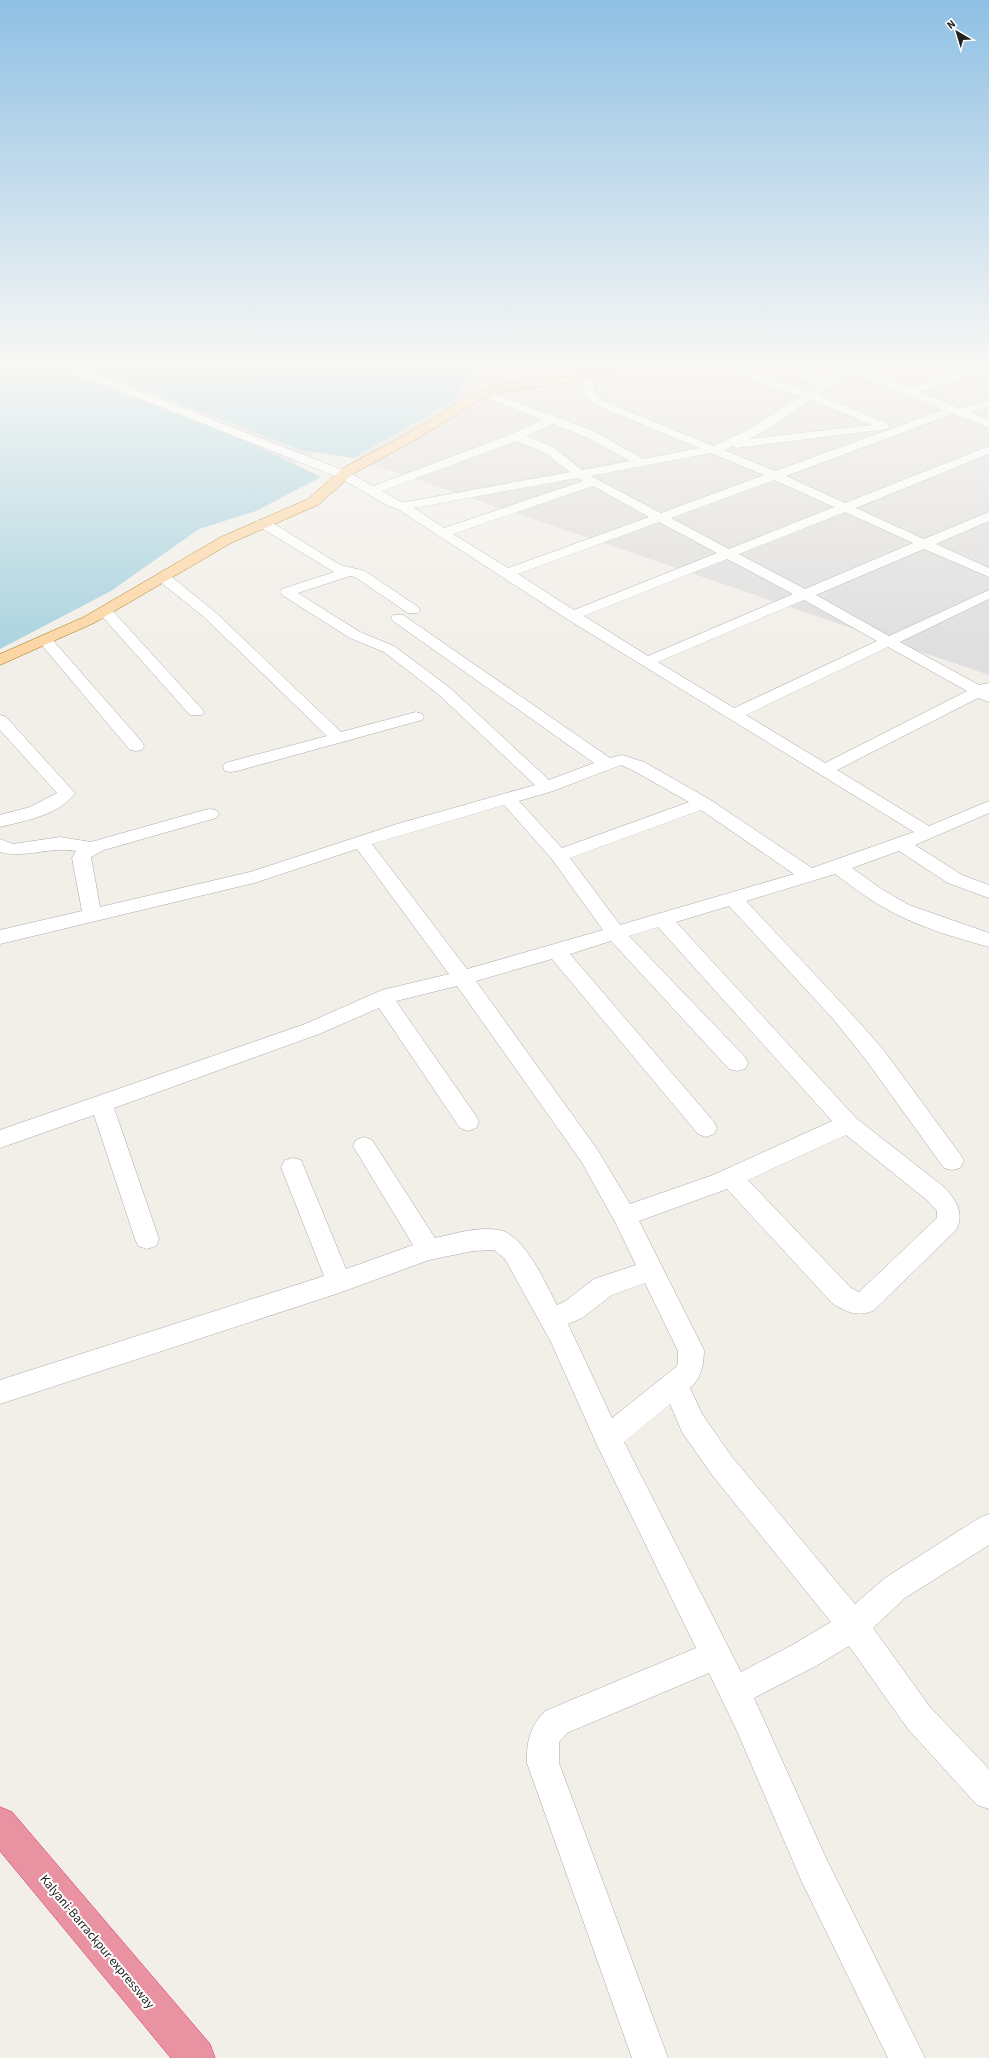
<svg xmlns="http://www.w3.org/2000/svg" width="989" height="2058" font-family="'Source Sans 3',sans-serif">
<style>
.residential{fill:#e0dfdf}
.water{fill:#aad3df}
.lines{fill:none;stroke-linecap:round;stroke-linejoin:round}
.minor-casing{stroke:#a9a9a9;stroke-width:1}
.major-casing{stroke:#a06b00;stroke-width:1}
.highway-casing{stroke:#dc2a67;stroke-width:1}
.minor{fill:#fff;fill-rule:evenodd}
.major{fill:#fcd6a4;fill-rule:evenodd}
.highway{fill:#e892a2;fill-rule:evenodd}
.labels{text-anchor:middle;stroke-width:4;stroke-linejoin:round;paint-order:stroke}
.near-street-label{font-size:13px;fill:#222;stroke:#fff}
</style>
<rect width="100%" height="100%" fill="#f2efe9"/>
<path class="residential" d="M 0,362 L 989,362 L 989,675 L 325,448 L 0,625 Z"/>
<path class="water" d="M 4,362 L 30,362 L 61,370 L 235,436 L 321,477 L 256,511 L 199,529 L 111,591 L 0,649 L 0,365 Z
M 72,362 L 474,362 L 454,400 L 353,458 L 301,450 Z"/>
<g class="lines">
<defs>
<path id="minor" d="M 48,362 L 63,362 L 348,472 L 373,486 L 504,437 L 542,420 L 480,395 L 478,393 L 484,390 L 594,431 L 643,459 L 699,448 L 593,404 L 582,393 L 586,375 L 594,375 L 595,377 L 594,392 L 601,400 L 713,446 L 746,431 L 801,397 L 704,364 L 703,362 L 719,362 L 808,392 L 817,385 L 766,362 L 781,362 L 824,380 L 845,362 L 857,362 L 854,366 L 910,388 L 989,363 L 989,370 L 920,392 L 960,408 L 989,401 L 989,407 L 970,412 L 989,420 L 989,428 L 953,414 L 786,476 L 845,503 L 989,446 L 989,454 L 856,508 L 924,539 L 989,512 L 989,521 L 936,544 L 989,568 L 989,577 L 924,549 L 816,595 L 889,636 L 989,590 L 989,599 L 900,642 L 979,685 L 989,683 L 989,702 L 978,698 L 837,770 L 929,826 L 989,801 L 989,813 L 915,845 L 962,875 L 989,885 L 989,898 L 948,883 L 899,851 L 852,868 L 883,890 L 909,905 L 989,933 L 989,947 C 953,937 915,926 883,907 C 866,898 851,885 835,874 L 746,901 L 848,1010 L 882,1048 L 960,1154 L 964,1161 L 960,1168 L 952,1170 L 944,1168 L 866,1060 L 834,1020 L 729,906 L 676,922 L 856,1118 L 944,1187 C 956,1200 965,1213 956,1230 L 873,1311 C 857,1317 847,1312 833,1304 L 727,1189 L 639,1221 L 704,1350 C 704,1364 701,1379 690,1388 L 702,1414 L 732,1457 L 855,1604 L 885,1578 L 979,1518 L 989,1514 L 989,1545 L 905,1598 L 873,1628 L 930,1707 L 989,1769 L 989,1809 L 977,1805 L 908,1729 L 849,1646 L 816,1666 L 754,1698 L 825,1856 L 925,2058 L 888,2058 L 801,1880 L 737,1731 L 709,1673 L 567,1733 L 559,1742 L 559,1763 L 668,2058 L 632,2058 L 527,1763 C 526,1743 530,1726 545,1711 L 696,1648 L 598,1447 L 551,1342 L 505,1259 L 494,1250 L 473,1251 L 429,1260 L 339,1293 L 0,1404 L 0,1380 L 324,1276 L 281,1167 L 285,1160 L 293,1158 L 301,1160 L 346,1269 L 413,1245 L 353,1146 L 356,1140 L 364,1137 L 372,1140 L 435,1238 C 454,1234 478,1226 499,1230 C 525,1235 545,1283 557,1305 L 564,1302 L 594,1279 L 636,1265 L 615,1222 L 581,1161 L 457,986 L 396,1001 L 476,1116 L 479,1122 L 476,1128 L 468,1131 L 460,1128 L 379,1008 L 319,1034 L 114,1108 L 159,1239 L 156,1246 L 147,1249 L 138,1246 L 135,1239 L 94,1115 L 0,1148 L 0,1130 L 305,1024 L 382,990 L 449,974 L 357,849 L 254,883 L 0,944 L 0,930 L 82,911 L 72,858 L 76,851 C 50,846 26,859 0,852 L 0,839 L 13,844 L 60,837 L 91,842 L 204,810 L 210,809 L 216,810 L 219,814 L 216,818 L 104,850 L 91,857 L 100,907 L 250,872 L 397,824 L 535,785 L 438,694 L 384,652 L 350,638 L 282,595 L 280,592 L 282,589 L 334,572 L 258,526 L 256,523 L 258,520 L 268,520 L 340,565 L 365,571 L 418,607 L 420,610 L 418,613 L 408,613 L 355,577 L 350,576 L 298,593 L 360,632 L 394,646 L 450,688 L 549,780 L 594,763 L 393,621 L 391,618 L 393,615 L 403,615 L 610,758 L 622,755 L 644,762 L 709,799 L 812,868 L 914,832 L 567,619 L 396,508 L 390,507 L 340,478 ZM 848,371 L 943,410 L 775,471 L 724,450 L 733,446 L 737,448 L 887,429 L 889,427 L 887,423 L 818,395 ZM 811,400 L 872,425 L 749,439 L 773,426 ZM 553,424 L 586,437 L 630,461 L 582,470 L 553,447 L 526,436 ZM 516,441 L 545,453 L 570,472 L 406,502 L 399,501 L 382,491 ZM 711,453 L 764,475 L 661,513 L 591,476 ZM 577,478 L 583,481 L 444,528 L 414,508 ZM 774,480 L 834,507 L 729,549 L 671,518 ZM 593,486 L 649,517 L 508,568 L 453,534 ZM 845,512 L 913,543 L 805,589 L 739,554 ZM 659,522 L 717,553 L 574,610 L 518,574 ZM 727,559 L 793,594 L 648,656 L 584,616 ZM 804,600 L 877,641 L 734,708 L 658,662 ZM 888,647 L 967,691 L 825,763 L 746,715 ZM 621,765 L 632,770 L 689,802 L 562,848 L 519,801 L 553,791 ZM 504,805 L 551,858 L 603,930 L 467,969 L 372,844 ZM 701,810 L 794,874 L 620,925 L 570,858 ZM 658,927 L 832,1121 L 713,1175 L 630,1204 L 597,1149 L 476,981 L 552,959 L 698,1134 L 706,1137 L 714,1134 L 717,1128 L 714,1122 L 570,954 L 611,941 L 729,1069 L 737,1071 L 745,1069 L 748,1063 L 745,1057 L 629,936 ZM 846,1135 L 928,1201 L 937,1211 L 937,1218 L 859,1292 L 851,1288 L 748,1180 ZM 645,1283 L 678,1351 L 678,1363 L 676,1367 L 612,1418 L 568,1324 L 582,1318 L 612,1295 ZM 670,1404 L 682,1432 L 712,1475 L 831,1622 L 794,1644 L 741,1672 L 624,1442 Z
M 163,573 L 168,574 L 214,611 L 341,732 L 416,712 L 422,714 L 424,717 L 422,720 L 237,771 L 231,772 L 225,771 L 223,767 L 225,763 L 327,736 L 204,617 L 158,580 L 156,577 L 158,574 Z
M 105,607 L 110,608 L 202,709 L 204,712 L 202,715 L 190,715 L 100,614 L 98,611 L 100,608 Z
M 45,635 L 50,637 L 142,742 L 144,746 L 142,750 L 136,751 L 130,750 L 40,643 L 37,640 L 40,637 Z
M 0,715 L 6,717 L 75,793 C 60,815 24,821 0,827 L 0,815 L 30,807 L 57,793 L 0,730 Z"/>
<path id="major" d="M 613,362 L 626,362 L 609,375 L 594,379 L 507,391 L 482,399 L 420,437 L 353,474 L 318,505 L 231,543 L 94,623 L 0,665 L 0,654 L 84,617 L 221,537 L 308,499 L 343,468 L 412,431 L 474,393 L 506,384 L 589,374 L 601,371 Z"/>
<path id="highway" d="M 0,1807 L 12,1812 L 210,2044 L 215,2058 L 171,2058 L 0,1851 Z"/>
</defs>
<use href="#minor" class="minor-casing"/>
<use href="#major" class="major-casing"/>
<use href="#highway" class="highway-casing"/>
<use href="#minor" class="minor"/>
<use href="#major" class="major"/>
<use href="#highway" class="highway"/>
</g>
<linearGradient id="sky" x2="0" y2="1"><stop stop-color="#8fc0e4"/><stop offset="0.56" stop-color="#f9f8f5"/><stop offset="1" stop-color="#f9f8f5" stop-opacity="0"/></linearGradient>
<rect width="989" height="650" fill="url(#sky)"/>
<g class="labels">
<g class="near-street-label">
<text transform="translate(98 1941) rotate(50)" y="5">Kalyani-Barrackpur expressway</text>
</g>
</g>
<g transform="translate(957 32) rotate(322)" stroke="#ffffff" stroke-width="3" paint-order="stroke">
<path d="M0-3L7 15L0 10L-7 15Z" fill="#222222"/>
<text y="-6" font-size="11" font-weight="bold" text-anchor="middle" fill="#222222">N</text>
</g>
</svg>
